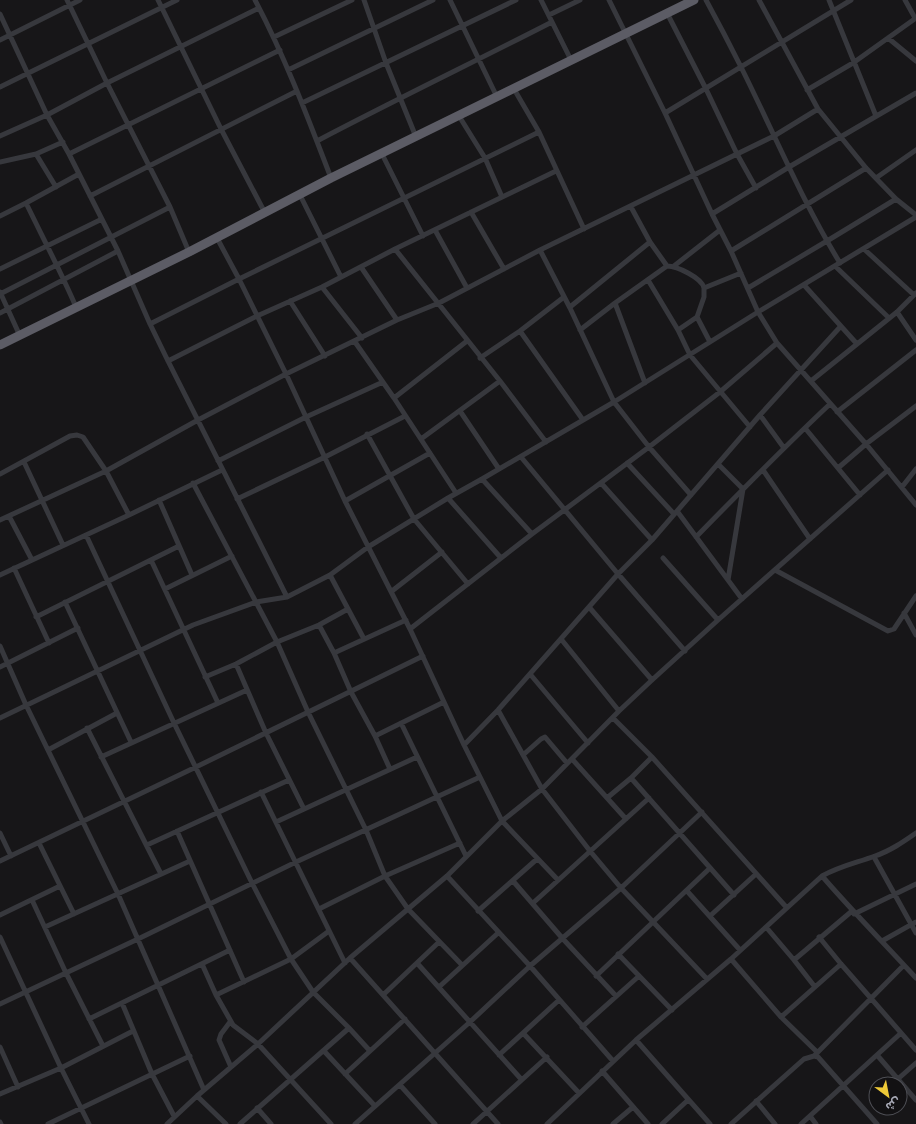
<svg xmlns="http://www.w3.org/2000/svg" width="916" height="1124" font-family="Quicksand,'Noto Sans Arabic',sans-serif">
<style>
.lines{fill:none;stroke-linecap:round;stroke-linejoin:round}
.minor{stroke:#37383d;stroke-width:5}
.trunk{stroke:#5c5c65;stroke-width:9}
</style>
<rect width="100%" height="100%" fill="#171618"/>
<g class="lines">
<path class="minor" d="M 67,0 L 107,83 L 170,207 L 189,252
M 158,0 L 221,129 L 265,213
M 255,0 C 285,57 308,118 331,178
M 364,0 L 386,63 L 416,137
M 450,0 L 497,97
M 541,0 L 571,60
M 609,0 L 665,113 L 712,214 L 731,251 L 758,312 L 777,343 L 866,444 L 916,505
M 706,0 C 718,22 730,45 741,67 C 774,133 802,201 840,263
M 759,0 L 818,109 L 866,168 L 896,199 L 916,215
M 829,0 L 876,116
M 905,0 L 915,18
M 667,13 L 706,89 L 737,154 L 756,188
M 0,14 L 47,115 L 69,154 L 118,251 L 150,324 L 168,361 L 287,597
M 549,15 L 580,0
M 274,37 L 352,0
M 888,38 L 916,61
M 0,40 L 80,0
M 288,70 L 433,0
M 0,87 L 177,0
M 514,89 L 539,132 L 584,229
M 807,90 L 853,63 L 916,18
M 302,103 L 516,0
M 665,113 L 851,0
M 459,116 L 485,158 L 502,197
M 0,136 L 47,115 L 107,83 L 259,8
M 317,141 C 395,100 474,62 552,22
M 36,154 L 56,187
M 69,154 L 280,50
M 382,154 L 423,236
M 0,162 L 36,154 L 63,142
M 876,178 L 916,150
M 300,195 L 341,277
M 90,196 L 297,91
M 26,203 C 43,238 61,272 76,307
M 631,207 L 650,242 L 667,266
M 471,212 L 504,269
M 712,214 L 789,167 L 916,93
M 0,216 L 26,203 L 79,174
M 435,230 L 467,288
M 217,238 L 239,279 L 286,374 L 345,501 L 410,629 L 464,745 L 502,821 L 558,880
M 395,249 L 500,381 L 546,442
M 864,249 L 914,295
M 540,250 L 570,308 L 614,402 L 649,447 L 691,495
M 731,251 L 866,168
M 674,266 L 720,230
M 835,266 L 889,318
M 361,267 L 397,320
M 0,269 L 102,219
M 648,280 L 678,330 L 690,355 L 750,427
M 804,285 L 857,344
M 322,287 L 362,338
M 748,288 L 827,241 L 896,199
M 0,292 L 20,336
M 0,294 L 170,207
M 290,301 L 325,356
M 615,303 L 645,383
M 570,307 L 650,242
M 897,312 L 916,340
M 0,313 L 118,251
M 150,324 L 239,279 L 539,132
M 580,330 L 615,303 L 667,266 C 677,266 702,278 704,288
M 678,330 L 697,317
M 520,331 L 583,420
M 355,342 L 394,398 L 456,493
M 710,342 L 697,317 L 704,297 L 704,288 L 741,273
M 480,358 L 520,331 L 564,297
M 168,361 L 257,316 L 322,287 L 395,249 L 556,171
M 811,381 L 897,312 L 916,293
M 394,398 L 467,341
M 460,411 L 499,469
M 837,412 L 916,350
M 760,415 L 784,448
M 805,428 L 860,495
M 367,434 L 414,519 L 468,584
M 421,439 L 500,381
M 521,457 L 618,574 L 685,651
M 218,461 L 306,417 L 383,382
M 24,462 L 63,545
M 627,463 L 674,514
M 718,464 L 743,489 L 728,580
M 838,468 L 866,444 L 916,406
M 763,470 L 810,539
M 0,474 L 70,436 L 77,435 L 83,437 L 106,471 L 129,515
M 482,479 L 532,534
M 193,483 L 277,642 L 308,712 L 366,830 L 385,876 L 408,909 L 462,965
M 601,483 L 652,540
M 902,487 L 916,469
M 448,498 L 501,558
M 237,499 L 325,457 L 405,416
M 159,500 L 192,575
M 345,501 L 430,453
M 677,511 L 742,599
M 9,516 L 32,560
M 0,520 L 106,471 L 198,420 L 286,374 L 397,320 L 439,303 L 540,250 L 774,136 L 818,109
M 86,535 L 174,723 L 252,883 L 291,959 L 313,992 L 349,1028 L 370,1051
M 696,537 C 740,492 784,447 830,404
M 663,558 L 718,620
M 151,560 L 218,703
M 14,568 L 49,643
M 775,570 L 888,631 L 894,629 L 916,596
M 0,575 L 129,515 L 222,470
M 330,575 L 364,639
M 165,589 L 232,556
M 392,591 L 442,552
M 65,602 L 131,742
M 589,607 L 652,680
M 904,613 L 916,635
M 36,617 L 179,546
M 319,625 L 334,653 L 351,692 L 375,736 L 390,769
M 410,629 L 532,534 L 649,447 L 720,392 L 777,343
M 561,639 L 619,711
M 0,646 L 26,705 L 118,894 L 204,1090
M 334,653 L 406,620
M 236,664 L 266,733 L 304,809
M 0,667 L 78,628
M 530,674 L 588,743
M 205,677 L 236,664 L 277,642 L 319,625 L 348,609
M 498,710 L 542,789 L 590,851 L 621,888 L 707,979
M 0,718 L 193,625 L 256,602 L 287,597 L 330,575 L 368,547 L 448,498 L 482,479 L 614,402 L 758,312 L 916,217
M 613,718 L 652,757 L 787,908
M 401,723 L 466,856
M 87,728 L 161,874
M 375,736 L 444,702
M 464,745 L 498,710 L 618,574 L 652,540 L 760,415 L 841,326
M 48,750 L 117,713
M 523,755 L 541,739 L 545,737 L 567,763
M 101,757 L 247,690
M 572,759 L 626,819
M 631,778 L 734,895
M 261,792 L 345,963
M 607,798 L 631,778 L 652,757
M 276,822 L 417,757
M 177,831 L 244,982
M 0,833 L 11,856
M 39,843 L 74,914
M 147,845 L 289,780
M 874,857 L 916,933
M 0,861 L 196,767 L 423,656
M 447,876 L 530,966 L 613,1061
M 822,876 C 840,866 856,863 875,856 C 890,851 903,842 916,833
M 513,881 L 563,939 L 616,996
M 687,891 L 740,950
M 32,900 L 66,973 L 103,1046
M 533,903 L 649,798
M 319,909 L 385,876 L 460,843
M 478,911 L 537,859
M 854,914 L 916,884
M 0,915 L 60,886
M 710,916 L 756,874
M 45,927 L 190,861
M 766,927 L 794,960 L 852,911
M 0,937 L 61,1068 L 89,1124
M 819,937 L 841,964 L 916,1050
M 882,941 L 916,922
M 618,954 L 672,1010
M 350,958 L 498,1124
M 731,959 L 781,1017 L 817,1052
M 794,960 L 815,987
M 417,963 L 521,1079
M 202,964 L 216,995 L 233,1025 L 258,1044 L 331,1124
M 596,976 L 710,868
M 439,987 L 498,933
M 216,995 L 291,959 L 329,931
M 383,995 L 439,942
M 122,1003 L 152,1074 L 174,1116
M 0,1004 L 138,939 L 296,862 L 480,777
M 781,1017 L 841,964
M 89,1019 L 230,950
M 230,1022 L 221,1034 L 219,1040 L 231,1067
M 582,1027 L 639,976
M 523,1033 L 579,1093
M 636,1040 L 710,1124
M 0,1047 L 18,1087
M 324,1051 L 375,1106
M 499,1055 L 559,1000
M 877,1055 L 916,1100
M 814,1056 L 904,965
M 602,1071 L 648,1124
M 345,1074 L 405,1019
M 899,1078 L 916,1063
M 400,1085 L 435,1124
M 0,1094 L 61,1068 L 133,1031
M 197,1096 L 226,1124
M 756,1101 L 775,1124
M 257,1108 L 271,1124
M 810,1116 L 816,1124
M 0,1122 L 1,1124
M 48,1124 L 190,1056
M 167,1124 L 197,1096 L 258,1044 L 350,958 L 447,876 L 502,821 L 542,789 L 619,711 L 652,680 L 718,620 L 888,470
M 240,1124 L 349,1028
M 355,1124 L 470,1022 L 530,966 L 621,888 L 702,812
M 473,1124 L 547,1057
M 547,1124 L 636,1040 L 731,959 L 822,876 C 852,911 885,944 916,978
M 613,1124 L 633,1107
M 662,1124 L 688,1100
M 731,1124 L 804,1059 L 814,1056 L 818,1057 L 877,1124
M 801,1124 L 901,1033"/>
<path class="trunk" d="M 0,345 L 189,252 L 331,178 L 694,0"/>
</g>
<g transform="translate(888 1096) rotate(148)"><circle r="19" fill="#121113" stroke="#4e4f55"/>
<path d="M0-3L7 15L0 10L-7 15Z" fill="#eec938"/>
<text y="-6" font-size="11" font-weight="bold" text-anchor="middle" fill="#a9abb8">ش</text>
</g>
</svg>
